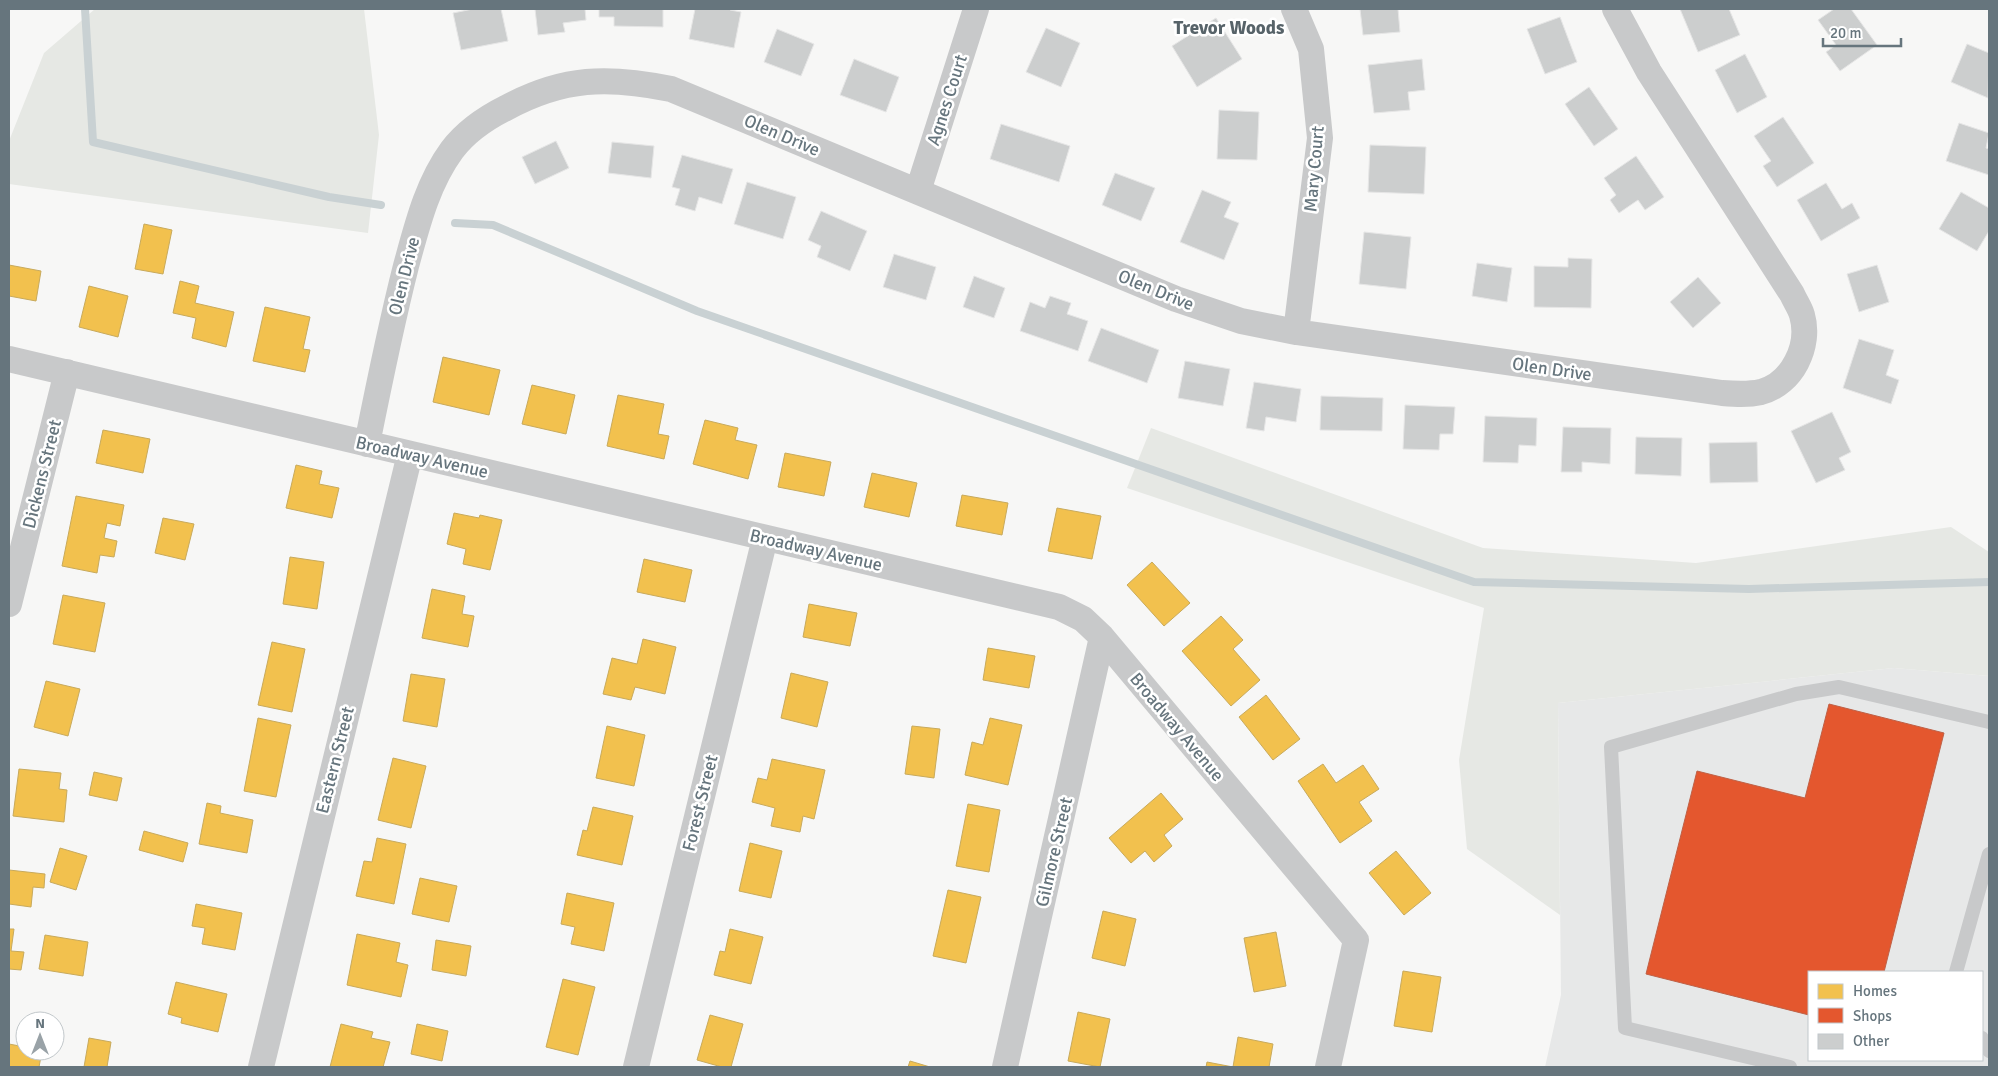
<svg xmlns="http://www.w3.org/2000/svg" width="1998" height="1076" font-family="Signika,sans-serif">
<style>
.built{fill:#e7e8e8;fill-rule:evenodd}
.green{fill:#e6e8e4}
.homes{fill:#f2c14e;stroke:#c8aa5c}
.shops{fill:#e4572e;stroke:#be6046}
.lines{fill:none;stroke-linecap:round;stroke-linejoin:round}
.stream{stroke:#c9d1d3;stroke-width:8}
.building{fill:#cccece;stroke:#e6e6e6}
.service{stroke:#c8c9ca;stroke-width:14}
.minor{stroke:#c8c9ca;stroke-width:26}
.labels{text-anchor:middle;stroke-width:5;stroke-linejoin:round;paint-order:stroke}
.street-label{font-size:18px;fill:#66757d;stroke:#fff}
.neighbourhood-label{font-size:19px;font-weight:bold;fill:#576369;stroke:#fff}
</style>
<rect width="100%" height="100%" fill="#f7f7f6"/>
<path class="built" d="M 1894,668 L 1989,676 L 1989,1067 L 1545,1067 L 1561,995 L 1558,703 ZM 1809,972 L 1982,972 L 1982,1060 L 1809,1060 Z"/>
<path class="green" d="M 95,9 L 364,9 L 379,135 L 368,233 L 9,184 L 9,141 L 44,53 Z
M 1151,428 L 1483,548 L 1696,563 L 1951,527 L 1989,552 L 1989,676 L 1894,668 L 1558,703 L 1560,915 L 1467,849 L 1459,760 L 1484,608 L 1127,488 Z"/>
<path class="homes" d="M 144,224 L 172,230 L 163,274 L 135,269 Z
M 9,265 L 41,271 L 36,301 L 9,296 Z
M 180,281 L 199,286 L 195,303 L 234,312 L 226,347 L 192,338 L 196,318 L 173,313 Z
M 89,286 L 128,296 L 118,337 L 79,327 Z
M 265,307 L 310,317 L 303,349 L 310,350 L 305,372 L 253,361 Z
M 443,357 L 500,370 L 489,415 L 433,402 Z
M 532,385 L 575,395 L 566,434 L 522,424 Z
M 618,395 L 664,404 L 658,434 L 669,436 L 664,459 L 607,446 Z
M 705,420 L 738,428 L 735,440 L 757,445 L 748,479 L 693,464 Z
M 103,430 L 150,439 L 143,473 L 96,463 Z
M 785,453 L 831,462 L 824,496 L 778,487 Z
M 296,465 L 322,471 L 319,484 L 339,488 L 332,518 L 286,508 Z
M 872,473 L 917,483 L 909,517 L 864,507 Z
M 962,495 L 1008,503 L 1002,535 L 956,526 Z
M 76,496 L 124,505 L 120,526 L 107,523 L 104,538 L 117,541 L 114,557 L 100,555 L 97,573 L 62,566 Z
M 1057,508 L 1101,516 L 1092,559 L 1048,551 Z
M 454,513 L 479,518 L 480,515 L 502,520 L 490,570 L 463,564 L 466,549 L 447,544 Z
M 163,518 L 194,524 L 185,560 L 155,553 Z
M 290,557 L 324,562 L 317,609 L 283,604 Z
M 644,559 L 692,570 L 685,602 L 637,592 Z
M 1152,562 L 1190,603 L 1164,626 L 1127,585 Z
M 432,589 L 465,596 L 462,614 L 474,616 L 468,647 L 422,638 Z
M 63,595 L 105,603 L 95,652 L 53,644 Z
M 809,604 L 857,613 L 850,646 L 803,637 Z
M 1221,616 L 1243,640 L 1233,649 L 1260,680 L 1231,706 L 1182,651 Z
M 643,639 L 676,647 L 665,694 L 635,687 L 631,700 L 603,694 L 612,658 L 637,664 Z
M 272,642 L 305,649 L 292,712 L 258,705 Z
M 988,648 L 1035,656 L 1029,688 L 983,680 Z
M 791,673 L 828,682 L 817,727 L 781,718 Z
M 411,674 L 445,679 L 437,727 L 403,721 Z
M 46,681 L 80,689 L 68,736 L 34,727 Z
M 1266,695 L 1300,739 L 1273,760 L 1239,717 Z
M 258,718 L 291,725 L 276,797 L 244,791 Z
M 990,718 L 1022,725 L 1008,785 L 965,775 L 972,742 L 983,745 Z
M 607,726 L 645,735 L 634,786 L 596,778 Z
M 912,726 L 940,729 L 934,778 L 905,774 Z
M 393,758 L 426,766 L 411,828 L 378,820 Z
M 772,759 L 825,770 L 814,819 L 803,816 L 800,832 L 771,826 L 775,808 L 752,802 L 758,778 L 767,780 Z
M 1323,764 L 1336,783 L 1363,765 L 1379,789 L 1359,802 L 1372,821 L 1340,843 L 1298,781 Z
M 19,769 L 61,773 L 59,789 L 67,790 L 64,822 L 13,816 Z
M 94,772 L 122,778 L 117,801 L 89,795 Z
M 1161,793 L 1183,819 L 1164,835 L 1172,846 L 1154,862 L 1145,851 L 1131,863 L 1109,838 Z
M 207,803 L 221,806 L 220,813 L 253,820 L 247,853 L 199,844 Z
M 968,804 L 1000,810 L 989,872 L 956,866 Z
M 593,807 L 633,816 L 622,865 L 577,855 L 583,830 L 587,831 Z
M 144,831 L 188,843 L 183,862 L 139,850 Z
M 377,838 L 406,844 L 394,904 L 356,896 L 364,861 L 372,862 Z
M 750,843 L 782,851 L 771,898 L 739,891 Z
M 60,848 L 87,856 L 76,890 L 50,882 Z
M 1396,851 L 1431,893 L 1404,915 L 1369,873 Z
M 9,870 L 45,874 L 44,888 L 33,887 L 31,907 L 9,904 Z
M 420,878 L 457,886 L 449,922 L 412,914 Z
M 948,890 L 981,897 L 966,963 L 933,956 Z
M 567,893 L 614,903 L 604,951 L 571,944 L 575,927 L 561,924 Z
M 196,904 L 242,913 L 235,950 L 202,944 L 205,928 L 192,926 Z
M 1103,911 L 1136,919 L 1125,966 L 1092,958 Z
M 9,929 L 14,929 L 11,951 L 24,952 L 21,970 L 9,969 Z
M 730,929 L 763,937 L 751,984 L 714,975 L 720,951 L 725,952 Z
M 1276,932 L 1286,986 L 1254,992 L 1244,938 Z
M 357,934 L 400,943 L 396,962 L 408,965 L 401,997 L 347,985 Z
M 45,935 L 88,942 L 83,976 L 39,969 Z
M 436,940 L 471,946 L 466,976 L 432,970 Z
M 1403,971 L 1441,977 L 1432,1032 L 1394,1026 Z
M 563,979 L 595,987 L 578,1055 L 546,1047 Z
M 176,982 L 227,994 L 218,1032 L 181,1023 L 182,1018 L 168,1014 Z
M 1078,1012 L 1110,1019 L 1100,1067 L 1068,1061 Z
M 710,1015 L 743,1024 L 731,1067 L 722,1067 L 697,1060 Z
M 341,1024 L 373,1032 L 371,1038 L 390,1042 L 383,1067 L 330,1067 Z
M 417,1024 L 448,1031 L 442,1061 L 411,1054 Z
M 1238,1037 L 1273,1044 L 1269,1067 L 1206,1067 L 1207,1062 L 1233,1067 Z
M 89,1038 L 111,1042 L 107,1067 L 84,1067 Z
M 9,1044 L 25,1047 L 25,1051 L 42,1051 L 39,1067 L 9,1067 Z
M 910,1061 L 930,1067 L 908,1067 Z"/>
<path class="shops" d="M 1829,704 L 1944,733 L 1884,972 L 1809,972 L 1809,1015 L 1646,974 L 1697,771 L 1805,798 Z"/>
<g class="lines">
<path class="stream" d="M 85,9 L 93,142 L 329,197 L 381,205
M 455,223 L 493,225 L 697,311 L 1474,582 L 1749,589 L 1989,582"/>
</g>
<path class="building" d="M 473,9 L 501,9 L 508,41 L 461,50 L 453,13 Z
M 535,9 L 585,9 L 586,20 L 563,23 L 565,32 L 538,35 Z
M 599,9 L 663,9 L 663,27 L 614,26 L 614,17 L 599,17 Z
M 695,9 L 730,9 L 730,10 L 741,12 L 734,48 L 689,39 Z
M 1360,9 L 1398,9 L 1400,32 L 1363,35 Z
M 1680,9 L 1729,9 L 1740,35 L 1698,52 Z
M 1834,9 L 1851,9 L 1877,45 L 1840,71 L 1826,52 L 1836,45 L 1818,20 Z
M 1560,17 L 1577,62 L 1545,74 L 1527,29 Z
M 1216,18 L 1242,59 L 1197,87 L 1172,46 Z
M 1046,28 L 1080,43 L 1061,87 L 1026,72 Z
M 777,29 L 814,44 L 801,76 L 764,62 Z
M 1967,44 L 1989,53 L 1988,98 L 1951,82 Z
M 1745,54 L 1767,97 L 1737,113 L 1715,70 Z
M 854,59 L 899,77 L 886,112 L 840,95 Z
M 1422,59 L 1425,90 L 1408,92 L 1410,110 L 1374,113 L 1368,65 Z
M 1589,87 L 1618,129 L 1594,146 L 1565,104 Z
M 1219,110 L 1259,112 L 1257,160 L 1217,159 Z
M 1783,117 L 1814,163 L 1777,187 L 1763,166 L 1771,161 L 1754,136 Z
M 1959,123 L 1989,133 L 1986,148 L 1989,149 L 1989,175 L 1946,161 Z
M 1001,124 L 1070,146 L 1059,182 L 990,159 Z
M 556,141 L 569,168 L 535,184 L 522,157 Z
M 612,142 L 654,146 L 651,178 L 608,173 Z
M 1370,145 L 1426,147 L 1424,194 L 1368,192 Z
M 682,155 L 733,169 L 722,204 L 699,197 L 695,211 L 675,205 L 680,189 L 672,187 Z
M 1636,156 L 1664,197 L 1645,210 L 1638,200 L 1619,213 L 1610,200 L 1616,195 L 1604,178 Z
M 1115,173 L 1155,188 L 1141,221 L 1102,205 Z
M 747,182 L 796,197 L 783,239 L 734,224 Z
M 1826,183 L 1842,209 L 1852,203 L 1860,218 L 1821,241 L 1797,200 Z
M 1202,190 L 1231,202 L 1224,217 L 1239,223 L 1224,260 L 1180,242 Z
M 1961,192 L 1989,208 L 1989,231 L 1977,251 L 1939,229 Z
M 821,211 L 867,231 L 850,271 L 817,257 L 821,246 L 808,240 Z
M 1364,232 L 1411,237 L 1406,289 L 1359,284 Z
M 894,254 L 936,267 L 926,300 L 883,287 Z
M 1568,258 L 1592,259 L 1591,308 L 1534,307 L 1534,266 L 1568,267 Z
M 1477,263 L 1512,268 L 1507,302 L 1472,296 Z
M 1877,265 L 1889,302 L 1859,312 L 1847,274 Z
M 974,276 L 1005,288 L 994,318 L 963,307 Z
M 1698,277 L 1721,303 L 1693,328 L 1670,302 Z
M 1050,296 L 1071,303 L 1067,314 L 1088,321 L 1078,351 L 1020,331 L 1030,302 L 1045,308 Z
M 1101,328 L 1159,350 L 1147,383 L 1088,361 Z
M 1859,339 L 1894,350 L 1886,375 L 1899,380 L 1891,404 L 1843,388 Z
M 1185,361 L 1230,369 L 1223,406 L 1178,398 Z
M 1254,382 L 1301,389 L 1296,422 L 1266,417 L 1264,431 L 1246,428 Z
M 1321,396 L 1383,398 L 1382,431 L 1320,430 Z
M 1405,405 L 1455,407 L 1453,434 L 1440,434 L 1439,450 L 1403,449 Z
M 1832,412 L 1851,452 L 1839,458 L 1845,470 L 1816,483 L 1791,431 Z
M 1485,416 L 1537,418 L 1536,446 L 1519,445 L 1518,463 L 1483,462 Z
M 1563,427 L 1611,428 L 1610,464 L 1582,462 L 1582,472 L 1561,472 Z
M 1636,437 L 1682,438 L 1681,476 L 1635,474 Z
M 1757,442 L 1758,482 L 1710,483 L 1709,443 Z"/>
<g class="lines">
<path class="service" d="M 1956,972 L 1989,854
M 1982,1038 L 1989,1051
M 1790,1067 L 1625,1028 L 1611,747 L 1796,694 L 1839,687 L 1989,722"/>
<path class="minor" d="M 1294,9 L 1311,49 L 1320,138 L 1296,332
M 918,191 L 976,9
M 9,359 L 1059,607 L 1083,619 L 1102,637 L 1356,940 L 1328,1067
M 367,444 C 379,384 391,325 406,266 C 417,226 427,184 452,150 C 465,133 486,118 506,108 C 563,77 608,76 671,89 L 1176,299 L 1241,321 L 1296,332 L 1722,393 C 1735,394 1748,395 1761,392 C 1792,384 1811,346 1802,315 C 1800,308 1795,301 1792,294 L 1649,72 L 1615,9
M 9,604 L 67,372
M 261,1067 L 410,454
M 636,1067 L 765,538
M 1005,1067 L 1102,637"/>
</g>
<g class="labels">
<g class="street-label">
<text transform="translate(947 100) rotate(-72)" y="6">Agnes Court</text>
<text transform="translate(782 135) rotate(23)" y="6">Olen Drive</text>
<text transform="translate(1314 169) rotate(-85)" y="6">Mary Court</text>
<text transform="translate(404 276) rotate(-76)" y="6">Olen Drive</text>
<text transform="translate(1156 290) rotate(22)" y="6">Olen Drive</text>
<text transform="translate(1552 369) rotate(8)" y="6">Olen Drive</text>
<text transform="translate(422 457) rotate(13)" y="6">Broadway Avenue</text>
<text transform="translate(42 474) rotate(-76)" y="6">Dickens Street</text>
<text transform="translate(816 550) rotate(13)" y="6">Broadway Avenue</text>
<text transform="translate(1177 727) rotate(50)" y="6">Broadway Avenue</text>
<text transform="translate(335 760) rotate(-76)" y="6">Eastern Street</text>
<text transform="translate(700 803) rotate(-76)" y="6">Forest Street</text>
<text transform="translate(1054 852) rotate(-77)" y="6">Gilmore Street</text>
</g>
<g class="neighbourhood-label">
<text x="1229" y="34">Trevor Woods</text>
</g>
</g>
<rect width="1998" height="1076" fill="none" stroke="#66757d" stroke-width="20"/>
<rect x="1808" y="971" width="175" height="90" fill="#ffffff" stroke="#c2c8cb"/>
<rect x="1818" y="984" width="25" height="15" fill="#f2c14e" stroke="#c2c8cb"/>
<text x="1853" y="996" font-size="15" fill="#66757d">Homes</text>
<rect x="1818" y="1008" width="25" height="15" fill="#e4572e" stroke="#c2c8cb"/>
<text x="1853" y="1021" font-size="15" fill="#66757d">Shops</text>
<rect x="1818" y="1034" width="25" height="15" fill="#cccece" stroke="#c2c8cb"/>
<text x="1853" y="1046" font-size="15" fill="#66757d">Other</text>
<g transform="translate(40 1036)"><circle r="24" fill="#ffffff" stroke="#c2c8cb"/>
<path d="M0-4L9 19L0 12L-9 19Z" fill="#99a2a7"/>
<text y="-8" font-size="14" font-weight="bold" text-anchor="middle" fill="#66757d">N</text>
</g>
<path d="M1823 38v8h78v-8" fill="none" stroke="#66757d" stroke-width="2.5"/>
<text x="1830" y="38" font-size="15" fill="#66757d" stroke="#ffffff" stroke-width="4" paint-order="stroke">20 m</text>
</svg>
